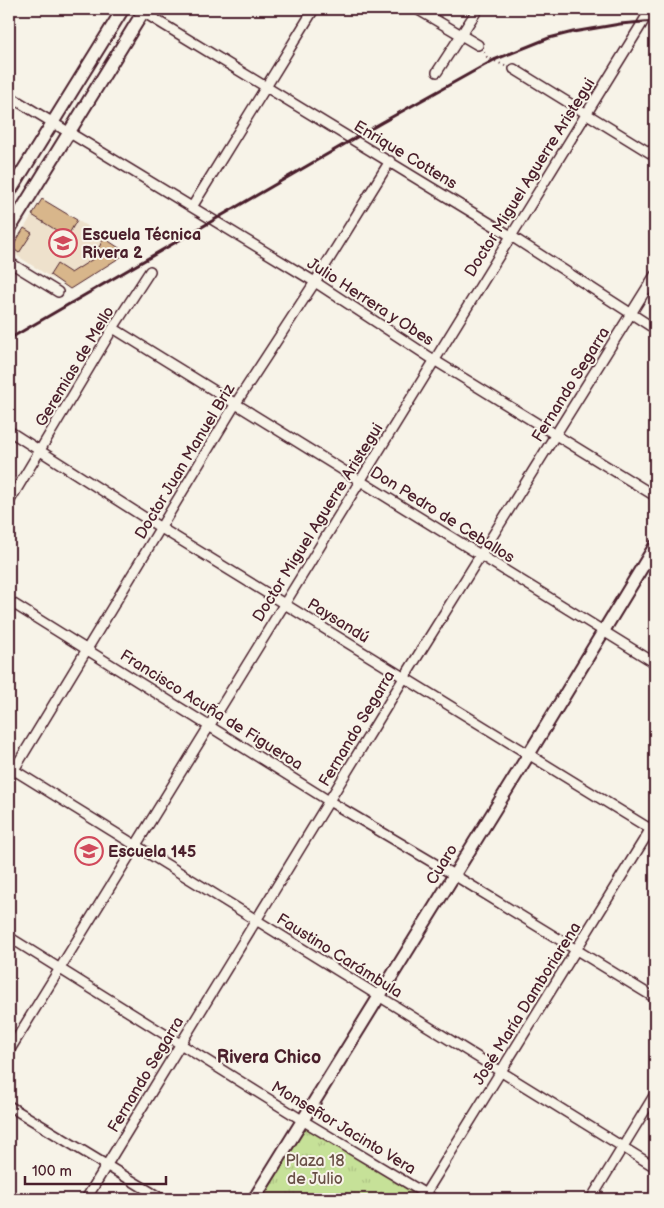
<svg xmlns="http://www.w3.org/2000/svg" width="664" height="1208" font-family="'Balsamiq Sans',sans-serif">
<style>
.built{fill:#eee1cc}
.park{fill:url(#park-tufts);stroke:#888062}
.building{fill:#d8b68b;stroke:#4a1f2b}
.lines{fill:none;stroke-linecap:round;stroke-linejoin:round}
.street-casing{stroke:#4a1f2b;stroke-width:12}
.secondary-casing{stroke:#4a1f2b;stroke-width:15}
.path{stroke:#4a1f2b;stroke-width:2;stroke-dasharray:1 4;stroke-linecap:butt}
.street{stroke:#f7f3e8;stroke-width:9}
.secondary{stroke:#f7f3e8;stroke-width:11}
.rail{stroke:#4a1f2b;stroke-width:3}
.labels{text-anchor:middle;stroke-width:4;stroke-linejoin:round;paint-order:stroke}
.street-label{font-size:16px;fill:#4a1f2b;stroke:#f7f3e8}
.poi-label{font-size:16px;font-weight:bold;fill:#4a1f2b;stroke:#f7f3e8;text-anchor:start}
.park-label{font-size:16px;fill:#695046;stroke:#f7f3e8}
.neighbourhood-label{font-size:18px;font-weight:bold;fill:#4a1f2b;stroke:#f7f3e8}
</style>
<defs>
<pattern id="park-tufts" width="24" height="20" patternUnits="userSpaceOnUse" patternTransform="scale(1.25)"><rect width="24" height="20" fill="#c6e198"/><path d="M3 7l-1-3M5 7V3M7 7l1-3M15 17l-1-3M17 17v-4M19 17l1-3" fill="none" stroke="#acc183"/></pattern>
</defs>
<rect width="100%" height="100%" fill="#f7f3e8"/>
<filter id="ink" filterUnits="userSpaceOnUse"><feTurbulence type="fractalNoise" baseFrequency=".02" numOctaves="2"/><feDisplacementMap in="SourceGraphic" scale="10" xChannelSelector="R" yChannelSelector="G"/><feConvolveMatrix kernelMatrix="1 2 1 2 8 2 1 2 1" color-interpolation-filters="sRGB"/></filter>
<g filter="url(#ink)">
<path class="built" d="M 42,199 L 105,237 L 105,239 L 127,253 L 70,289 L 50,277 L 10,251 Z"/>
<path class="park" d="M 306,1126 L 418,1196 L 416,1199 L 260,1199 Z"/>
<path class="building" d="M 42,199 L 77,220 L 67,237 L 32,215 Z
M 24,228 L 32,233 L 19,253 L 12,248 Z
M 104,238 L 127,253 L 70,289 L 50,275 L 57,264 L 71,273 L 93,259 L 91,256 L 96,253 Z"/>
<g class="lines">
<defs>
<path id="street" d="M 138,9 L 511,236 L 655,329
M 417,9 L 478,45
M 514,69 L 655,156
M 437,72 L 478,9
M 9,96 L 315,282 L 434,360 L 655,496
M 192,207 L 314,9
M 9,262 L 58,292
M 113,328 L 655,663
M 9,431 L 161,528 L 655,832
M 9,502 L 113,328 L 150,271
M 9,601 L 329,801 L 454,875 L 655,998
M 9,767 L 655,1167
M 9,778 L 236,403 L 315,282 L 390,161
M 9,937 L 302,1120 L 434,1199
M 9,1051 L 651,9
M 9,1106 L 162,1199
M 86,1199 L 404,678 L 655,275
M 422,1199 L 655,822
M 591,1199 L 655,1094"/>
<path id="secondary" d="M 9,193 L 123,9
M 9,230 L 145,9
M 254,1199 L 529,754 L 655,546"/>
</defs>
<use href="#street" class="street-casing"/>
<use href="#secondary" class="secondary-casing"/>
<path class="path" d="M 484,52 L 487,57 L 507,67"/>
<use href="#street" class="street"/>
<use href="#secondary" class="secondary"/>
<path class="rail" d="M 9,339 L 381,123 L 494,60 L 549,38 L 573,32 L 620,24 L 655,21"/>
</g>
</g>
<defs>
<symbol id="school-ring" viewBox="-11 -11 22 22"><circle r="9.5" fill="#f7f3e8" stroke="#d1495b" stroke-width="1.5"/><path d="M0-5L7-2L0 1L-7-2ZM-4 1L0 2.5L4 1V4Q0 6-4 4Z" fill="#d1495b"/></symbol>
</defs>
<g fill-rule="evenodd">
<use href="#school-ring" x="47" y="227" width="32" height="32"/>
<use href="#school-ring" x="73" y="835" width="32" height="32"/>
</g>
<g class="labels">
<g class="street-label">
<text transform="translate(406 154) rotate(31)" y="6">Enrique Cottens</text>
<text transform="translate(529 177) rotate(-58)" y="6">Doctor Miguel Aguerre Aristegui</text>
<text transform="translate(371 301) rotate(33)" y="6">Julio Herrera y Obes</text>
<text transform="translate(74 366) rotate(-59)" y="6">Geremias de Mello</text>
<text transform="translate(570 384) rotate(-58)" y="6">Fernando Segarra</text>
<text transform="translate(184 461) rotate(-59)" y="6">Doctor Juan Manuel Briz</text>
<text transform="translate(443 514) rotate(32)" y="6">Don Pedro de Ceballos</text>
<text transform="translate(317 522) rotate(-58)" y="6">Doctor Miguel Aguerre Aristegui</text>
<text transform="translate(339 620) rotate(32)" y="6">Paysandú</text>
<text transform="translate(212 709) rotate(32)" y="6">Francisco Acuña de Figueroa</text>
<text transform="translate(356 728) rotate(-59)" y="6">Fernando Segarra</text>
<text transform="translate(441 864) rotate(-58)" y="6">Cuaro</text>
<text transform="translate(340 955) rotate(32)" y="6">Faustino Carámbula</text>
<text transform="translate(526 1003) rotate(-58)" y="6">José María Damboriarena</text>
<text transform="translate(145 1074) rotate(-59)" y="6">Fernando Segarra</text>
<text transform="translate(344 1127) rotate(31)" y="6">Monseñor Jacinto Vera</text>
</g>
<g class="poi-label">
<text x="82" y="240">Escuela Técnica<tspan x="82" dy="18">Rivera 2</tspan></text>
<text x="108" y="857">Escuela 145</text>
</g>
<g class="park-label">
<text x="315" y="1166">Plaza 18<tspan x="315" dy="18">de Julio</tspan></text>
</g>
<g class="neighbourhood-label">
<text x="269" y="1063">Rivera Chico</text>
</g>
</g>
<rect width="664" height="1208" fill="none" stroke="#f7f3e8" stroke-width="30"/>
<rect x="15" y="15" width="634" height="1178" fill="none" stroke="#4a1f2b" stroke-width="2" filter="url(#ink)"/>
<path d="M25 1176v8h141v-8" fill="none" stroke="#4a1f2b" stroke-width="2.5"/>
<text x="32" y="1176" font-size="15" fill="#4a1f2b" stroke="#f7f3e8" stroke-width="4" paint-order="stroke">100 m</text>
</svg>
